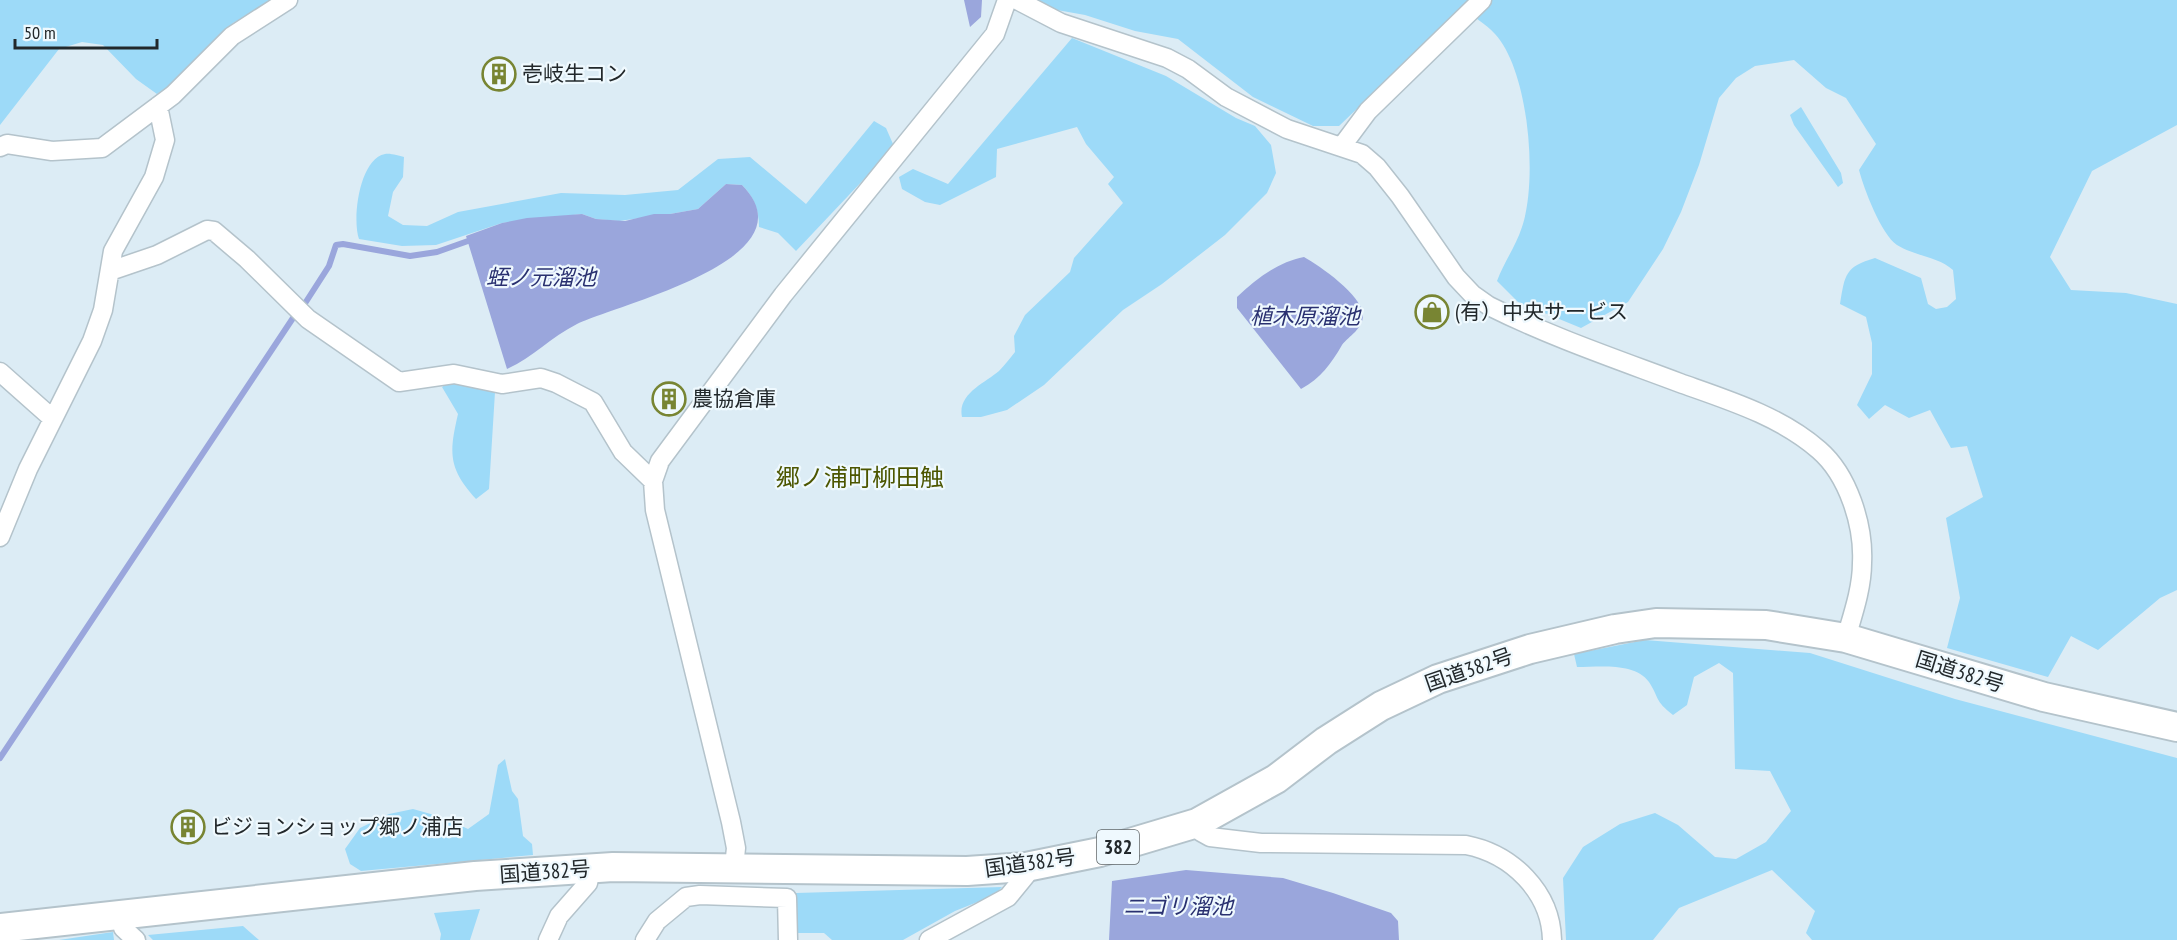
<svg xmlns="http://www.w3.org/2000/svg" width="2177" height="940" font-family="'PT Sans Narrow','Noto Sans JP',sans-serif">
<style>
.green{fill:#9ddaf8}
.water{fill:#9aa6dc}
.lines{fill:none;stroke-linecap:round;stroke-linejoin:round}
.stream{stroke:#9aa6dc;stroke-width:6}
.minor-casing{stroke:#b4c3cb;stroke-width:21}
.trunk-casing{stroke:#b4c3cb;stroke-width:32}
.minor{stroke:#fff;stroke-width:18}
.trunk{stroke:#fff;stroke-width:28}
.labels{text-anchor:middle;stroke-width:4.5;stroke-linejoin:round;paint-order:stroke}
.shield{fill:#eff9fe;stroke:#60676a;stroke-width:1.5}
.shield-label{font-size:20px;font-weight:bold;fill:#22282b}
.poi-label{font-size:21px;fill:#22282b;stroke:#eff9fe;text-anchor:start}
.street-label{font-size:21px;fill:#22282b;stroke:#eff9fe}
.water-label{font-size:22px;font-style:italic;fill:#293070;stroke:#eff9fe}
.quarter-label{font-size:24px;fill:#4c5600;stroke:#eff9fe}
</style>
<rect width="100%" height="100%" fill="#dcecf5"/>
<path class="green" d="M 0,0 L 274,0 L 233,23 L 172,84 L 157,94 L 136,79 L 103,45 L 82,42 L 59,49 L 0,125 Z
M 1037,0 L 2177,0 L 2177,125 L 2092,171 L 2050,257 L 2071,290 L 2126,293 L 2177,304 L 2177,590 L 2160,598 L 2098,650 L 2071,636 L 2048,677 L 1947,648 L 1960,598 L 1946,518 L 1983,497 L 1967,446 L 1951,448 L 1930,410 L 1909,418 L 1885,405 L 1869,419 L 1857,405 L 1872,374 L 1872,343 L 1866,317 L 1840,304 C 1845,274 1845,267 1875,258 L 1921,278 L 1928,304 L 1936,309 L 1947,307 L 1956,299 L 1953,270 C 1937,256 1914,256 1897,245 C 1881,234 1864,189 1859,170 L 1876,144 L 1846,98 L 1826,88 L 1794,60 L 1755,66 L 1736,78 L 1719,98 L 1699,165 L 1681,212 L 1663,249 L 1628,302 L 1581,328 L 1518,302 L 1497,281 C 1504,262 1516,246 1522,227 C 1538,180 1529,71 1495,34 C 1486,24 1472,16 1462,8 L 1339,126 L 1313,126 L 1253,97 L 1178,39 L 1135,31 L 1085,15 L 1057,10 Z
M 1072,38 L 1166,76 L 1236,118 L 1255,126 L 1271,145 L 1276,173 L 1267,193 L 1225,235 L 1162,284 L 1123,310 L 1044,385 L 1007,410 L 981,417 L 962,417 C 957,394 985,383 999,371 C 1005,365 1010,358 1015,352 L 1014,336 L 1025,315 L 1070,272 L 1074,258 L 1123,203 L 1108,184 L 1114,177 L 1086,144 L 1077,127 L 997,149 L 996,177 L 940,205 L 925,202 L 902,189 L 899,177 L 913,169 L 948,184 Z
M 1801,107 L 1841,173 L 1843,183 L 1838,187 L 1794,125 L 1790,115 Z
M 874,121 L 886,128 L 893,144 L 884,158 L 796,251 L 778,233 L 759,227 C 759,210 754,197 742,185 L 726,184 L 698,209 L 670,214 L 619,221 L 596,219 L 582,214 L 502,223 L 436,245 L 402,246 L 359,239 C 352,220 359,159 385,154 C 391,153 399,156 404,157 L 403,177 L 393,192 L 388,216 L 403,225 L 427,226 L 458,212 L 561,193 L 625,195 L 678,190 L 718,159 L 750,157 L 806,204 Z
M 449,382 L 495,392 L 489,489 L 476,499 C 448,468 449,453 458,414 L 442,387 Z
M 1645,640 L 1810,653 L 1955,699 L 2177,758 L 2177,940 L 1812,940 L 1806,933 L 1815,911 L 1772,870 L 1679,908 L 1653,940 L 1566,940 L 1563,878 L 1583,847 L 1620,824 L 1655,813 L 1678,825 L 1715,857 L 1736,859 L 1766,842 L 1791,811 L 1770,771 L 1735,769 L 1733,673 L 1719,663 L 1694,677 L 1687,705 L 1673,715 C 1654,700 1660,699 1649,682 C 1635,662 1599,667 1577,667 L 1574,654 Z
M 505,759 L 512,791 L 518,799 L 523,836 L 532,844 L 533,855 L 361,871 L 350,864 L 345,849 L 360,828 L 389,814 L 413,809 L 445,818 L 468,829 L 489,814 L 498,765 Z
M 1002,887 L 995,895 L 955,911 L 903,940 L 832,940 L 824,933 L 794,933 L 796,893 Z
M 480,909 L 470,940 L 440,940 L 441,934 L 434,913 Z
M 243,926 L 259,940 L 153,940 L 148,935 Z
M 113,932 L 114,940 L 59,940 Z"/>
<path class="water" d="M 964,0 L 982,0 L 981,17 L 970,27 Z
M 726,184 L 742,185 C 815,259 618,304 577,324 C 551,337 532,358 507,369 L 466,236 L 502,223 L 527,218 L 582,214 L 596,219 L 625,221 L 654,214 L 670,214 L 698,209 Z
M 1304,257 C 1320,266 1362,295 1363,315 C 1363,329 1349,336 1342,345 C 1331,364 1321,378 1301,389 L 1237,308 L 1237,297 C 1256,279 1278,262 1304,257 Z
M 1186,870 L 1283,878 L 1333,893 L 1391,913 L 1398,921 L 1399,940 L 1109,940 L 1112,881 Z"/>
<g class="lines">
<path class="stream" d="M 302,308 L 329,266 L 336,245 L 343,244 L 410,256 L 437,252 L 468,241
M 0,758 L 293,318"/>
<defs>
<path id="minor" d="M 1017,0 L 1061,23 L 1167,58 L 1188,69 L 1226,97 L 1287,129 L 1362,154 L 1377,167 L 1400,196 L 1456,277 L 1472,294 L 1489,306 C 1551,337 1616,359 1680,383 C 1728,400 1780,416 1819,450 C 1848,475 1864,525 1862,563 C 1862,588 1853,614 1846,638
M 1342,146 L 1368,111 L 1482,0
M 0,147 L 7,144 L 52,151 L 102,148 L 173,95 L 232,36 L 288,0
M 110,271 L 157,255 L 207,230 L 214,231 L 247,259 L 308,319 L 399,382 L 454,374 L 502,384 L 541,378 L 556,383 L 593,402 L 623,452 L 653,481
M 0,372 L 53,419
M 0,537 L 28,469 L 92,341 L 103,310 L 113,251 L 154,177 L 165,140 L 158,106
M 1197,823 L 1201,832 L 1210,837 L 1261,843 L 1466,845 C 1512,854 1551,892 1552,940
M 734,867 L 736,848 L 731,822 L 655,510 L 653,481 L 660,461 L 783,295 L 995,34 L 1007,0
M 121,915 L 123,928 L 136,940
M 548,940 L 559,916 L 588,883 L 591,869
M 645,940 L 657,921 L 686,897 L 700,895 L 787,898 L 788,940
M 929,940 L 1008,897 L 1026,875 L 1026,867"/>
<path id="trunk" d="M 0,928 L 475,876 L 613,867 L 967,871 L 1026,867 L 1100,852 L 1197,823 L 1276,779 L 1326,741 L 1381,706 L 1438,679 L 1530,649 L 1615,629 L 1656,623 L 1766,625 L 1846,638 L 2044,697 L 2177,727"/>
</defs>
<use href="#minor" class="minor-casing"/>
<use href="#trunk" class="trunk-casing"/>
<use href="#minor" class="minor"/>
<use href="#trunk" class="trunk"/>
</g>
<defs>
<symbol id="building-ring" viewBox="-11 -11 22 22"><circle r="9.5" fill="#eff9fe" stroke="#788533" stroke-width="1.5"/><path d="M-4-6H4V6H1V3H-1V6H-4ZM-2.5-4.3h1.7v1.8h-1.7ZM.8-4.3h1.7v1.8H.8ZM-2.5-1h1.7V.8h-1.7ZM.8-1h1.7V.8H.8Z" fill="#788533"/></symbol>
<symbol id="shop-ring" viewBox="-11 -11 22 22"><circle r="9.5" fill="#eff9fe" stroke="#788533" stroke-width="1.5"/><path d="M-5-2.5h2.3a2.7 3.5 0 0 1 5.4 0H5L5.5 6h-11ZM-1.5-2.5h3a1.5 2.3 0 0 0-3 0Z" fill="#788533"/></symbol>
</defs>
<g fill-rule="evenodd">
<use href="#building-ring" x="480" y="55" width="38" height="38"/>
<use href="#shop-ring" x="1413" y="293" width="38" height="38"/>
<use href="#building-ring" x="650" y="380" width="38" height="38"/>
<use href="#building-ring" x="169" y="808" width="38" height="38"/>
</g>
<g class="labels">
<rect class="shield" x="1097" y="830" width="42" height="34" rx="4.5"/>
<g class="shield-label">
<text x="1118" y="854">382</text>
</g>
<g class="poi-label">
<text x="522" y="81">壱岐生コン</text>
<text x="1455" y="319">(有）中央サービス</text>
<text x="692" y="406">農協倉庫</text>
<text x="211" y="834">ビジョンショップ郷ノ浦店</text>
</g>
<g class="street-label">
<text transform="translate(1469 670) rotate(-19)" y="7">国道382号</text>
<text transform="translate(1960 672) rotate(17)" y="7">国道382号</text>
<text transform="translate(1030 863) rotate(-8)" y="7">国道382号</text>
<text transform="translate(545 872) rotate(-4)" y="7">国道382号</text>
</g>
<g class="water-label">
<text x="541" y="285">蛭ノ元溜池</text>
<text x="1305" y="324">植木原溜池</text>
<text x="1178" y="914">ニゴリ溜池</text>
</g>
<g class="quarter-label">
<text x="860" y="486">郷ノ浦町柳田触</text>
</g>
</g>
<path d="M15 39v9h142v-9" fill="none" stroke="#22282b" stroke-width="3"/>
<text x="24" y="39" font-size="18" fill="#22282b" stroke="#eff9fe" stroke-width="4.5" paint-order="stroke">50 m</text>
</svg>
